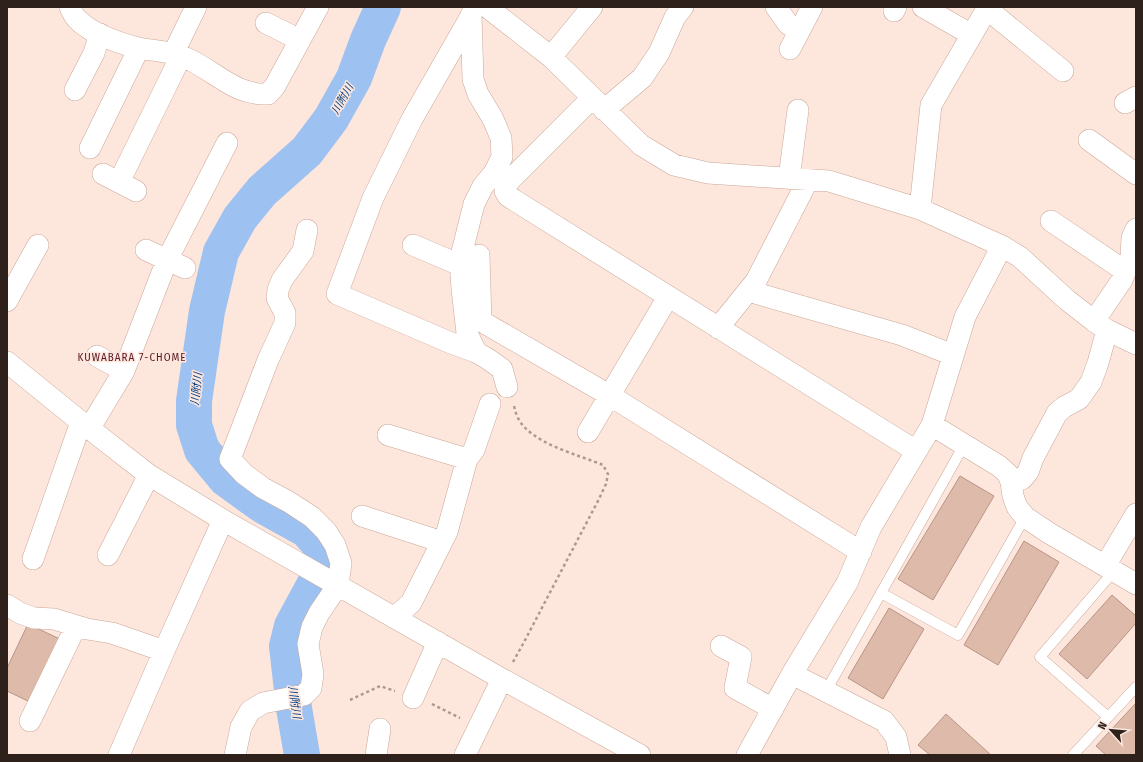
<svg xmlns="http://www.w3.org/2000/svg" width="1143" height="762" font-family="'Fira Sans Condensed','Noto Sans JP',sans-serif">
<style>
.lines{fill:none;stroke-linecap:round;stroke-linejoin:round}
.river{stroke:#9dc1f1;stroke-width:36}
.building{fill:#debaaa;stroke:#b89585}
.service-casing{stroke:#cba797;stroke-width:11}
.minor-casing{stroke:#cba797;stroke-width:22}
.path{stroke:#ac9990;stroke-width:2.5;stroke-dasharray:3 3;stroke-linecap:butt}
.service{stroke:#fff;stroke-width:10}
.minor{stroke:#fff;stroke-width:21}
.labels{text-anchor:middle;stroke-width:3;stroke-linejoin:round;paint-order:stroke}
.water-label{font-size:11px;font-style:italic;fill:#004084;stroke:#fde6dc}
.neighbourhood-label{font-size:11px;letter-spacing:1px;fill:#5e1926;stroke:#fde6dc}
</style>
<rect width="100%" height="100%" fill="#fde6dc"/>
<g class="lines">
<path class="river" d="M 302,755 L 294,708 L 287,646 L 292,626 L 325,565 L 322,547 L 307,530 L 262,505 L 226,479 L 202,450 L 194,425 L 194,401 L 207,311 L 221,252 L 240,218 L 262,191 L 307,151 L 331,119 L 354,78 L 368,40 L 383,7"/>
</g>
<path class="building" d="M 960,476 L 994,496 L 933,600 L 898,579 Z
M 1024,541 L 1059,562 L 998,665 L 964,645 Z
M 1112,595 L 1136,616 L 1136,623 L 1087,679 L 1059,654 Z
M 889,608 L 924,629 L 883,699 L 848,678 Z
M 28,624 L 62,640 L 32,703 L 7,691 L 7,668 Z
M 1136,703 L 1136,755 L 1106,755 L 1096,746 Z
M 946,714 L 991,755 L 930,755 L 918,745 Z"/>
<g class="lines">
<defs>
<path id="service" d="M 881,593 L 958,635 L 1025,517
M 826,691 L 964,445
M 1108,717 L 1040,657 L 1114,571
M 1073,755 L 1136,687"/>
<path id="minor" d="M 70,7 C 72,11 74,17 78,20 C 92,34 119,43 138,48 C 154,51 171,51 186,58 C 214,70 235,96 268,94 L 275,86 L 318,7
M 487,7 L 551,57 L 641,145 L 674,165 L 708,173 L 829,181 L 920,209 L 1002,246 L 965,317 L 932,425 L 871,527 L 847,583 L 792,674 L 747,755
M 776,7 L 788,24 L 799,31
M 923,7 L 972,35
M 987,9 L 1063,71
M 894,11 L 896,7
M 471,15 L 473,79 L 478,94 L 493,119 L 501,138 L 502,157 L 494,173 L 483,186 L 474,204 L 460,260 L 462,289 L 467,333 L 476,352 L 488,359 L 502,369 L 507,387
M 471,16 L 412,119 L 373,198 L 337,294 L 451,343 L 476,352
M 266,23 L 300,40
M 790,49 L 812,7
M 173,54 L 196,7
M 551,57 L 592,7
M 75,90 L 94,53 L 100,34
M 592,98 L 512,178 L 507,184 L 505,191 L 508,196 L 514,200 L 916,451
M 1125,103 L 1136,97
M 604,110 L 642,78 L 659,53 L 675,17 L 683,7
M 1089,140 L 1136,174
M 90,148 L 139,48
M 103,174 L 136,191
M 789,178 L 798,110
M 119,182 L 181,56
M 920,209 L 931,105 L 988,7
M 1051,221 L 1125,271
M 413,245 L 460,265
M 1002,246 L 1020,257 L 1067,300 L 1094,321 L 1107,330 L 1136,344
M 146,250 L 185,268
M 479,255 L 481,321 L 609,395 L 861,552
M 748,291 L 902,335 L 953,355
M 7,301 L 38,245
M 1094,321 L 1122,280 L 1131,258 L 1132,238 L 1136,229
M 718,328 L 756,281 L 808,180
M 97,356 L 124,371
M 7,362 L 81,422 L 149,475 L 223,520 L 502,679 L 640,755
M 932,425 L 999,466 L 1008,474 L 1011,482 L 1013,496 L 1017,507 L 1025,517 L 1049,533 L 1136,584
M 89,429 L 124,371 L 167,260 L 227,143
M 588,432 L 668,297
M 388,435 L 467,459 L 447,532 L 411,603 L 395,617
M 467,459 L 474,450 L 490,404
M 1011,482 L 1022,479 L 1028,472 L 1033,458 L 1057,413 L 1064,407 L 1079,399 L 1091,382 L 1098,363 L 1107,330
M 362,516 L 442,542
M 108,555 L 149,475
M 33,559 L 81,422
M 1105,566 L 1136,514
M 7,605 L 20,613 L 34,618 L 54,619 L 87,629 L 112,633 L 164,651
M 721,646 L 741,657 L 735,688 L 773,709
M 792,674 L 884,721 L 896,737 L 900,755
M 413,698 L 438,642
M 30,721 L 76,626
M 119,755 L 164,651 L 223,520
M 235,755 L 241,727 L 250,711 L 263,703 L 304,695 L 311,688 L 313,674 L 308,644 L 312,627 L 319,613 L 338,585 L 341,563 L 335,545 L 326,531 L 312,517 L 289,502 L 263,488 L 244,474 L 230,459 L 268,360 L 285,323 L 285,313 L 277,298 L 278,290 L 282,280 L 303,251 L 307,230
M 376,755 L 380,729
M 465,755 L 502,679"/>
</defs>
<use href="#service" class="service-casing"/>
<use href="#minor" class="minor-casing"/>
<path class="path" d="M 513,662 L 523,644 L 599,499 L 606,484 L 608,474 L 603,465 C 579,455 530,443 518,418 C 516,414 515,410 514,406
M 350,700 L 380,686 L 395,691
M 432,704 L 460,718"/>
<use href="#service" class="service"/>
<use href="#minor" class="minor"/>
</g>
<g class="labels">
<g class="water-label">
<text transform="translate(342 99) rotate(-61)" y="4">川附川</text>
<text transform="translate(196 389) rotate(-84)" y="4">川附川</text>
<text transform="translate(295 702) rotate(82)" y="4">川附川</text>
</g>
<g class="neighbourhood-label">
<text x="132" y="361">KUWABARA 7-CHOME</text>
</g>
</g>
<rect width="1143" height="762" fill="none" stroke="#2e201a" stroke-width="16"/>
<g transform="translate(1111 730) rotate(297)" stroke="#fde6dc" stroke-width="3" paint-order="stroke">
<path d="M0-3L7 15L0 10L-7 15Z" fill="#2e201a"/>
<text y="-6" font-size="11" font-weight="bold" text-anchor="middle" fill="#2e201a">N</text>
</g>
</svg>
